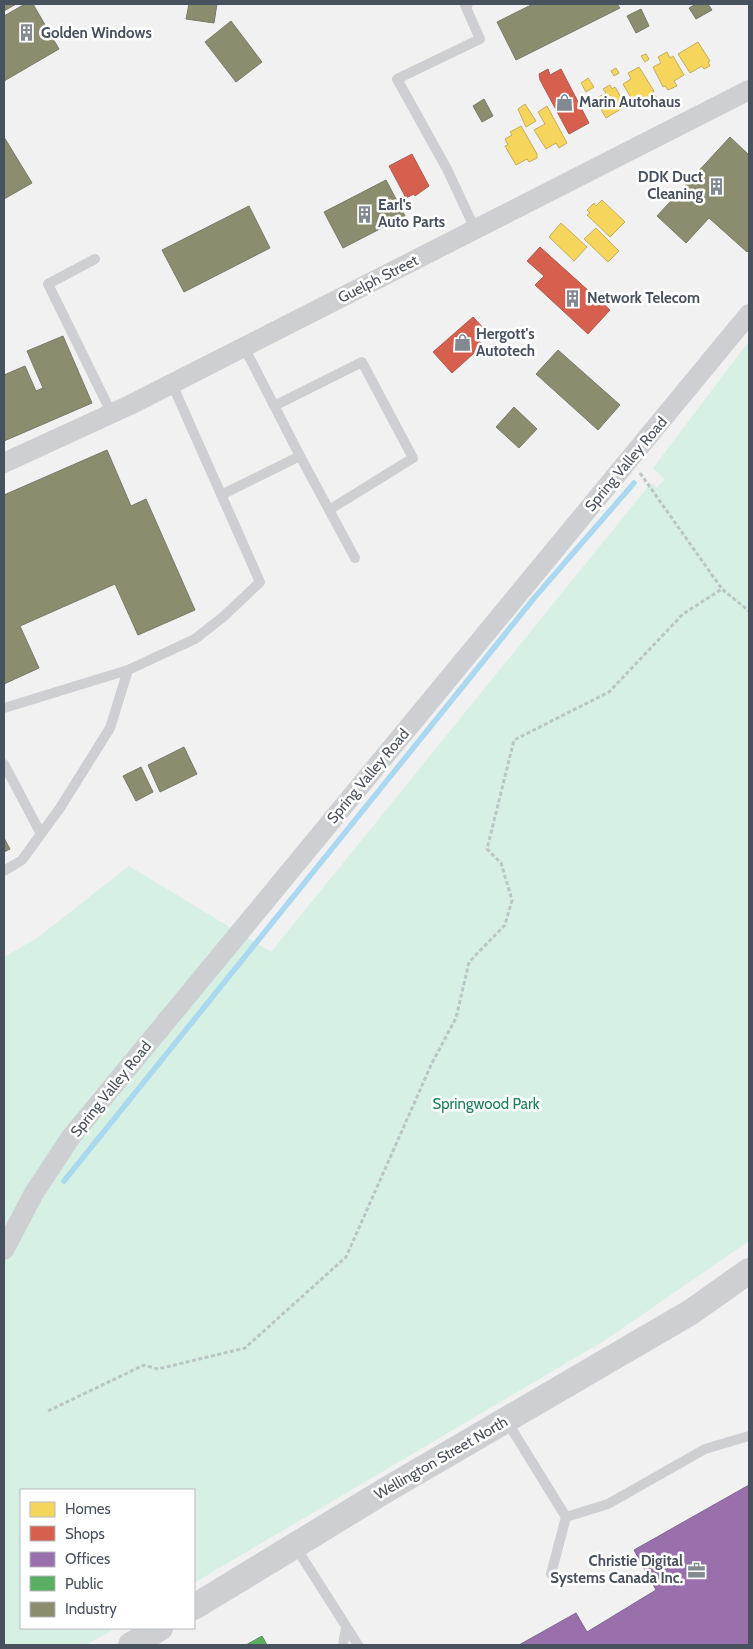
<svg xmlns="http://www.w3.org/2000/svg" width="753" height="1649" font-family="Cabin,sans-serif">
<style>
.green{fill:#d6f0e3}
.homes{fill:#f6d55c;stroke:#c2ad5d}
.shops{fill:#d6604d;stroke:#ab5c52}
.offices{fill:#9970ab;stroke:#816794}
.public{fill:#5aae61;stroke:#559260}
.industry{fill:#8c8c6e;stroke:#787a69}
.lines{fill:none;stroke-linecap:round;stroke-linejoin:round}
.stream{stroke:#aad8ee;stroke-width:5.5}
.path{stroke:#bac6c3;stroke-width:3;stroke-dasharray:4 2.5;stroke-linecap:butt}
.service{stroke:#cdcfd2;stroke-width:10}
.minor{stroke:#cdcfd2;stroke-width:20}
.tertiary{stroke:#cdcfd2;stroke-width:26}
.labels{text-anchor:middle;stroke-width:5;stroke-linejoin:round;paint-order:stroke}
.poi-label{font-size:15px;font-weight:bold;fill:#48515e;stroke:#fff;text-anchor:start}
.street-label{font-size:15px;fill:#48515e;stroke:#fff}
.park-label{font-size:15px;fill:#178057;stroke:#fff}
</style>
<rect width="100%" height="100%" fill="#f1f1f1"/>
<path class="green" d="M 749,341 L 749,1241 L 607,1339 L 194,1583 L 194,1490 L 21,1490 L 21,1628 L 116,1628 L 86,1645 L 4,1645 L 4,957 L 37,938 L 129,866 L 271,952 L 651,483 L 657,488 L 665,479 L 653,468 Z"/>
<path class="homes" d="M 698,42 L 710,61 L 708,62 L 710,66 L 704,69 L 702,66 L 690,73 L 678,54 Z
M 667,52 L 670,58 L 673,56 L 684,75 L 674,81 L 677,86 L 668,90 L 665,86 L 663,87 L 653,67 L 661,63 L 658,57 Z
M 646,54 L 649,59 L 645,62 L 641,56 Z
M 639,67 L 654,91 L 653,92 L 657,98 L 649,103 L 645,97 L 634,103 L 623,84 L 631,79 L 628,73 Z
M 616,68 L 619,73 L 614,76 L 611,71 Z
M 588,78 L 594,87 L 586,92 L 581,83 Z
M 610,85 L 612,89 L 615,87 L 626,106 L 606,118 L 595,99 L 606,93 L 603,89 Z
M 525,104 L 536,121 L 526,127 L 518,109 Z
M 547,106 L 567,143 L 559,148 L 556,143 L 546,149 L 534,130 L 545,124 L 538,112 Z
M 521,126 L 537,154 L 537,158 L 529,162 L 527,159 L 516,165 L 505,146 L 508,145 L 505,139 L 512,135 L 510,132 Z
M 602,200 L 625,222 L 610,237 L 587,215 L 590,213 L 587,210 L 594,203 L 596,206 Z
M 561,223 L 587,247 L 574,261 L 549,237 Z
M 596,228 L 619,251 L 608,262 L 584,239 Z"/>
<path class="shops" d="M 548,69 L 550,75 L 561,69 L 589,123 L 569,134 L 540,80 L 539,74 Z
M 412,154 L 429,186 L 415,196 L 414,194 L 406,198 L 389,166 Z
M 540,247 L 610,310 L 588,334 L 535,285 L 544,276 L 527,261 Z
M 473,317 L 487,332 L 478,340 L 483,345 L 452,373 L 433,352 Z"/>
<path class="offices" d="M 749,1485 L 749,1645 L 519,1645 L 576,1613 L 587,1632 L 656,1590 L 634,1550 Z"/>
<path class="public" d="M 262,1636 L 267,1645 L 246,1645 Z"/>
<path class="industry" d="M 4,4 L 16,4 L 4,11 Z
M 25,4 L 33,4 L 59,49 L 4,81 L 4,16 Z
M 189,4 L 217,4 L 214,23 L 186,19 Z
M 533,4 L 617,4 L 620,8 L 516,60 L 497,22 Z
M 696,4 L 708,4 L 712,10 L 696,19 L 689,8 Z
M 641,9 L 649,26 L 636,33 L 627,16 Z
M 231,21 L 262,62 L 236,82 L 205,42 Z
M 484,99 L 493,116 L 482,122 L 473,106 Z
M 4,137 L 32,183 L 4,199 Z
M 730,137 L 749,155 L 749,250 L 747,252 L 709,218 L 686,243 L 657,216 Z
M 386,180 L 405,216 L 343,248 L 324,212 Z
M 249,206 L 270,248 L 184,292 L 162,250 Z
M 63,336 L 92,403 L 4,441 L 4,375 L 25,366 L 36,391 L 43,388 L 27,351 Z
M 558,350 L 620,405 L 598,430 L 536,374 Z
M 514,407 L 537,429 L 519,448 L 496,427 Z
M 107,450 L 131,506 L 146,499 L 195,610 L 138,635 L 115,584 L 20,626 L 39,668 L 4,684 L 4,495 Z
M 184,747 L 197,774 L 160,792 L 148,765 Z
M 141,767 L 153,792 L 136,801 L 123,776 Z
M 4,838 L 10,849 L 4,852 Z"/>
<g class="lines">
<path class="stream" d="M 64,1181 L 535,597 L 634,483"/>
<path class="path" d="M 640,473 L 722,589
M 48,1411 L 144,1365 L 158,1369 L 245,1348 L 346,1257 L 432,1063 L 456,1018 L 469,962 L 505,925 L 512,900 L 501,863 L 487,849 L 514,740 L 609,692 L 683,614 L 722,589 L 749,611"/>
<path class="service" d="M 468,4 L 465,5 L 480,39 L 397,79 L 447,169 L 475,229
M 95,259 L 48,284 L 112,414
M 274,406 L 362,362 L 413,458 L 329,510
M 300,456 L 355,558
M 221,495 L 300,456 L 244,347
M 4,708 L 128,670 L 195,639 L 223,617 L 260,582 L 172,384
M 4,764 L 41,834
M 4,871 L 22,860 L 60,808 L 110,728 L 128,670
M 506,1420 L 566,1517 L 551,1574
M 566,1517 L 608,1504 L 705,1449 L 749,1436
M 295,1546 L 358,1645
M 343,1645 L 346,1627"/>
<path class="minor" d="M 4,463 L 130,405 L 749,90
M 4,1250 L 34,1193 L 71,1137 L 749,314"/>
<path class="tertiary" d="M 194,1607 L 386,1490 L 691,1312 L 749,1271
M 131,1645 L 160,1628"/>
</g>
<defs>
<symbol id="building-bare" viewBox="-9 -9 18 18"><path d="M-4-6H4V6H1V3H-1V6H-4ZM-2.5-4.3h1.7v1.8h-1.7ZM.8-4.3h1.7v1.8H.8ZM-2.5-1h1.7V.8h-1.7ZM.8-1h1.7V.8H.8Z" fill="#838991" stroke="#fff" stroke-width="2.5" paint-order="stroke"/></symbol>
<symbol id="shop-bare" viewBox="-9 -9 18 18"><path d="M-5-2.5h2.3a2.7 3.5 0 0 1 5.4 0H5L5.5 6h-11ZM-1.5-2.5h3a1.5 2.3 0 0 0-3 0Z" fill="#838991" stroke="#fff" stroke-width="2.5" paint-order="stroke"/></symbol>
<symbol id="office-bare" viewBox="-9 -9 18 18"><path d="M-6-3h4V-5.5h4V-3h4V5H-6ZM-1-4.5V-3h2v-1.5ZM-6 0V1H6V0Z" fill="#838991" stroke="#fff" stroke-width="2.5" paint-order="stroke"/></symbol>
</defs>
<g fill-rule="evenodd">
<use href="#building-bare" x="14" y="20" width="25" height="25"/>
<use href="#shop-bare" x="552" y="90" width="25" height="25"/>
<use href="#building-bare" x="704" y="174" width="25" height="25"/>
<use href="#building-bare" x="352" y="202" width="25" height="25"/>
<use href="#building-bare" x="560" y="286" width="25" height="25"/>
<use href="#shop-bare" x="450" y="330" width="25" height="25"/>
<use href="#office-bare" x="684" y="1558" width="25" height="25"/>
</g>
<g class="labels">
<g class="poi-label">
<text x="41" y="38">Golden Windows</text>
<text x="579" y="107">Marin Autohaus</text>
<text x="703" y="182" text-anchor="end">DDK Duct<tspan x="703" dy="17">Cleaning</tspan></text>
<text x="378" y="210">Earl's<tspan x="378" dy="17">Auto Parts</tspan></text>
<text x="587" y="303">Network Telecom</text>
<text x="476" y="339">Hergott's<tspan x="476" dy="17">Autotech</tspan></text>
<text x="683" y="1566" text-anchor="end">Christie Digital<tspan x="683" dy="17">Systems Canada Inc.</tspan></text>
</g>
<g class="street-label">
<text transform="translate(378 279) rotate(-27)" y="5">Guelph Street</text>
<text transform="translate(626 464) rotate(-50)" y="5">Spring Valley Road</text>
<text transform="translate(368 776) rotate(-50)" y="5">Spring Valley Road</text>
<text transform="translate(111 1089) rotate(-51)" y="5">Spring Valley Road</text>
<text transform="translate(441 1458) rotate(-30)" y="5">Wellington Street North</text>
</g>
<g class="park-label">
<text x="486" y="1109">Springwood Park</text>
</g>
</g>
<rect width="753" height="1649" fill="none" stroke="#48515e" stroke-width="10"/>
<rect x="20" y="1489" width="175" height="140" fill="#ffffff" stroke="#b6b9bf"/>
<rect x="30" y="1502" width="25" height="15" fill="#f6d55c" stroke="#b6b9bf"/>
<text x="65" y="1514" font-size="15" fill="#48515e">Homes</text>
<rect x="30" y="1526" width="25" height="15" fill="#d6604d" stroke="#b6b9bf"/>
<text x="65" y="1539" font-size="15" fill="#48515e">Shops</text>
<rect x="30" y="1552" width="25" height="15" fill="#9970ab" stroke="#b6b9bf"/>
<text x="65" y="1564" font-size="15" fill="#48515e">Offices</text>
<rect x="30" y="1576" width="25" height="15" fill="#5aae61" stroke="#b6b9bf"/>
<text x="65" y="1589" font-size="15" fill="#48515e">Public</text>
<rect x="30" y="1602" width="25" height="15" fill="#8c8c6e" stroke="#b6b9bf"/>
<text x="65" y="1614" font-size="15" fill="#48515e">Industry</text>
</svg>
